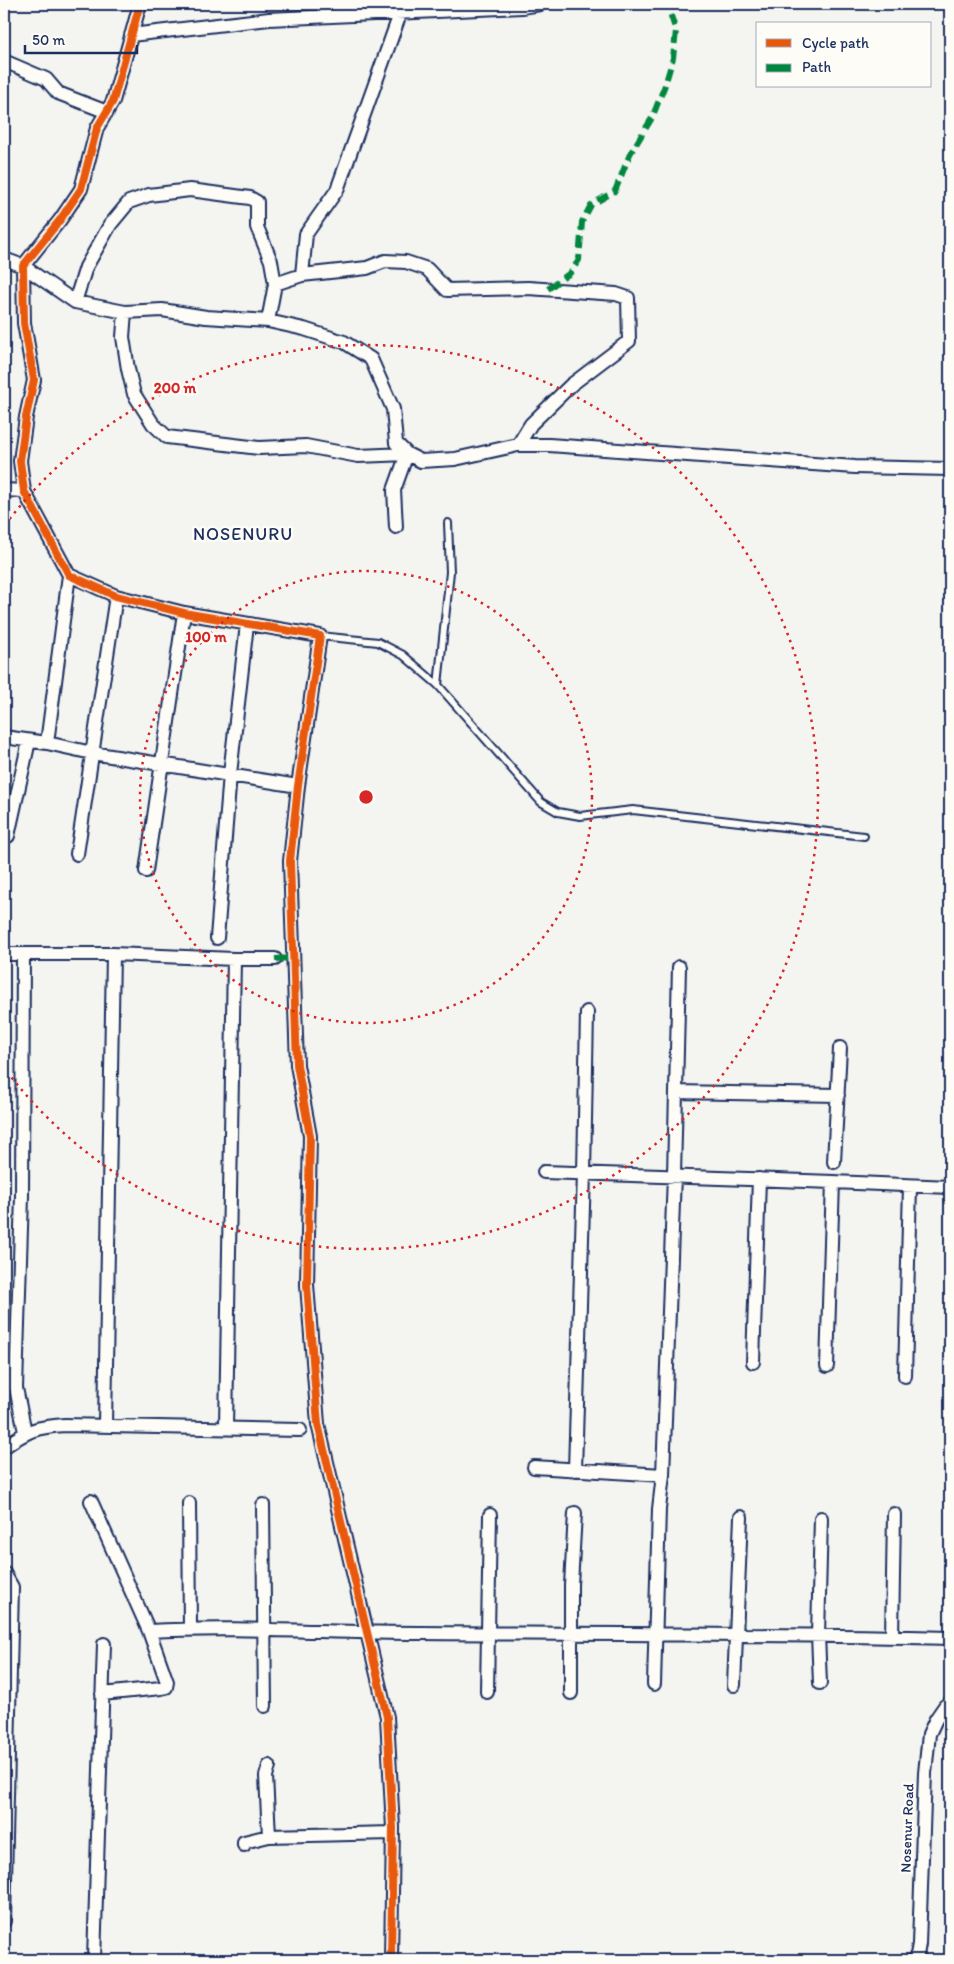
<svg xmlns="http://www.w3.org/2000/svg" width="954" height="1964" font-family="Itim,sans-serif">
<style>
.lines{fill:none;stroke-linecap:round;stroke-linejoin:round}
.service-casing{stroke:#1b2f5e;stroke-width:10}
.minor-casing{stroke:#1b2f5e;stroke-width:16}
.service{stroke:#fdfcf7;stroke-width:6}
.minor{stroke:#fdfcf7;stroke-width:12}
.quiet{stroke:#00873e;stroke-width:6;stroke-dasharray:12 6;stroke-linecap:butt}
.cycleway-casing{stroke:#fdfcf7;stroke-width:11}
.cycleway{stroke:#e8590c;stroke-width:8}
.ring{fill:none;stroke:#d62828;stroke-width:2.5;stroke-dasharray:2.5 5}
.labels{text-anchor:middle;stroke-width:5;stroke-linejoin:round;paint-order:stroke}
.street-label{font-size:15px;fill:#1b2f5e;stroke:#fdfcf7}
.quarter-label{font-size:18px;letter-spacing:1px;fill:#1b2f5e;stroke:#fdfcf7}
.centre{fill:#d62828;stroke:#fdfcf7;stroke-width:2.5}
.ring-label{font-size:15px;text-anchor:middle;font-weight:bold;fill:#d62828;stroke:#fdfcf7;stroke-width:5;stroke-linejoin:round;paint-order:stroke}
</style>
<rect width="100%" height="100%" fill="#f4f4f1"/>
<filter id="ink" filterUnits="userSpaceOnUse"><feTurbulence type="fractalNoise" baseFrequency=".02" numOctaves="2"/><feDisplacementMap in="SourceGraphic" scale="10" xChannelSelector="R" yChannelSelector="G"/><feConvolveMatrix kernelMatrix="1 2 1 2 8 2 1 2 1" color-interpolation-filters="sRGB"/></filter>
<g filter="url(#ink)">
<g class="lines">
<defs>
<path id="service" d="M 320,636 L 378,642 L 403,655 L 438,685 L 541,802 L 558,812 L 580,816 L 633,810 L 864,836
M 438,685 L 450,572 L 448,523"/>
<path id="minor" d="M 140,4 L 113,101 L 97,128 L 81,189 L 60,220 L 23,266 L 24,323 L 34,380 L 26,417 L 20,461 L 24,491 L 69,575 L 116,596 L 184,613 L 320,636 L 298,786 L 290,861 L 297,1065 L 310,1136 L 307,1285 L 318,1424 L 387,1717 L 393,1828 L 391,1960
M 131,35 L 269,19 L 522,7 L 540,4
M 4,61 L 46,79 L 58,93 L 107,112
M 4,259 L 23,266 L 75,302 L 125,312 L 162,310 L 206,317 L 268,321 L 304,329 L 344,342 L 371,359 L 393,409 L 396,443 L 407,454 L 421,461 L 455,459 L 518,445 L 549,445 L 855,467 L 950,469
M 302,275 L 306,234 L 337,190 L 400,14
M 75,302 L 86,267 L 110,225 L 129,202 L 149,195 L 190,190 L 250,198 L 257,202 L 257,227 L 271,261 L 275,284
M 125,312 L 123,337 L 128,369 L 134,394 L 153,424 L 167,437 L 259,448 L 306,446 L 358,456 L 407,454 L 394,490 L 396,527
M 268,321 L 275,284 L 302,275 L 367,268 L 385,261 L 406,262 L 427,269 L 447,290 L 528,288 L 616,294 L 628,298 L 629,341 L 571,385 L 531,424 L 518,445
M 4,490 L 24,491
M 4,737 L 47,743 L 92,753 L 298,786
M 47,743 L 69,575
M 8,836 L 29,741
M 77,854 L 116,596
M 146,871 L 184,613
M 217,938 L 230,774 L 247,624
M 4,954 L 113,954 L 234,959 L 275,959
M 23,954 L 22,1196 L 16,1388 L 25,1432
M 676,1092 L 838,1095
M 834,1162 L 840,1048
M 544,1172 L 833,1182 L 827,1366
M 833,1182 L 950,1187
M 753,1362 L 759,1179
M 4,1372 L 16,1388
M 905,1376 L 910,1186
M 105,1425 L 113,954
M 226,1427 L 234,959
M 4,1447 C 28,1430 36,1427 65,1425 L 300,1430
M 534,1467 L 663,1475
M 575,1470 L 584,1173 L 587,1012
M 91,1501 L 149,1631 L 167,1682 L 166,1687 L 161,1688 L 102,1694
M 189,1503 L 190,1629
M 263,1505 L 265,1706
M 4,1573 L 12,1587 L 4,1921
M 149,1631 C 239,1626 329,1633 419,1633 C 596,1634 773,1634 950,1638
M 892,1637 L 894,1514
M 820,1683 L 818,1635 L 821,1518
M 654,1684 L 659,1509 L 663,1475 L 674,1175 L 679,967
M 734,1685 L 741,1517
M 487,1692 L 490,1515
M 571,1693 L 571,1585 L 575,1513
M 269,1766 L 266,1776 L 269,1836
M 244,1845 L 244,1842 L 269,1836 L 392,1833
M 94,1960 L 104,1644
M 913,1960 L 917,1955 L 919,1944 L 925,1773 L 929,1734 L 936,1719 L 945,1706 L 950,1703"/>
</defs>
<use href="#service" class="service-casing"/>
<use href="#minor" class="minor-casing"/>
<use href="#service" class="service"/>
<use href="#minor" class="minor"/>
<path class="quiet" d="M 548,289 L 570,273 L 579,260 L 582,222 L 591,205 L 615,191 L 630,154 L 652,118 L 665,85 L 673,58 L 676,31 L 667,4
M 275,959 L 292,958"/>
<defs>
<path id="cycleway" d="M 140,4 L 113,101 L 97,128 L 81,189 L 60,220 L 23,266 L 24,323 L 34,380 L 26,417 L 20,461 L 24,491 L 69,575 L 116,596 L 184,613 L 320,636 L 298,786 L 290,861 L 297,1065 L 310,1136 L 307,1285 L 318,1424 L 387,1717 L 393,1828 L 391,1960"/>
</defs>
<use href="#cycleway" class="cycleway-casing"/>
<use href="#cycleway" class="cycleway"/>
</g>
</g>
<g class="ring">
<circle cx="366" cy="797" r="226"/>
<path d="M5 525A452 452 0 1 1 5 1069"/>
</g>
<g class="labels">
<g class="street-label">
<text transform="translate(907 1828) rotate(-88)" y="5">Nosenur Road</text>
</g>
<g class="quarter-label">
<text x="243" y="540">NOSENURU</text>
</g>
</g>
<circle cx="366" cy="797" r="8" class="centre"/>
<g class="ring-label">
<text x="175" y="393">200 m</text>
<text x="206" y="642">100 m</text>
</g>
<rect width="954" height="1964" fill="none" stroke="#fdfcf7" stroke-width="20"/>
<rect x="10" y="10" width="934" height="1944" fill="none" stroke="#1b2f5e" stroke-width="2" filter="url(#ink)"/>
<rect x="756" y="22" width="175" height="65" fill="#fdfcf7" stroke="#a3aaba"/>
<rect x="766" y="39" width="25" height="8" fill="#e8590c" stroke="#a3aaba"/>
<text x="802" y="48" font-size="15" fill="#1b2f5e">Cycle path</text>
<rect x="766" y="64" width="25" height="8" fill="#00873e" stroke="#a3aaba"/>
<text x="802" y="72" font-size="15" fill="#1b2f5e">Path</text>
<path d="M25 45v8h112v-8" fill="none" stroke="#1b2f5e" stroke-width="2.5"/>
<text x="32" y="45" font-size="15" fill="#1b2f5e" stroke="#fdfcf7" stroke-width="4" paint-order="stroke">50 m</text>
</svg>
